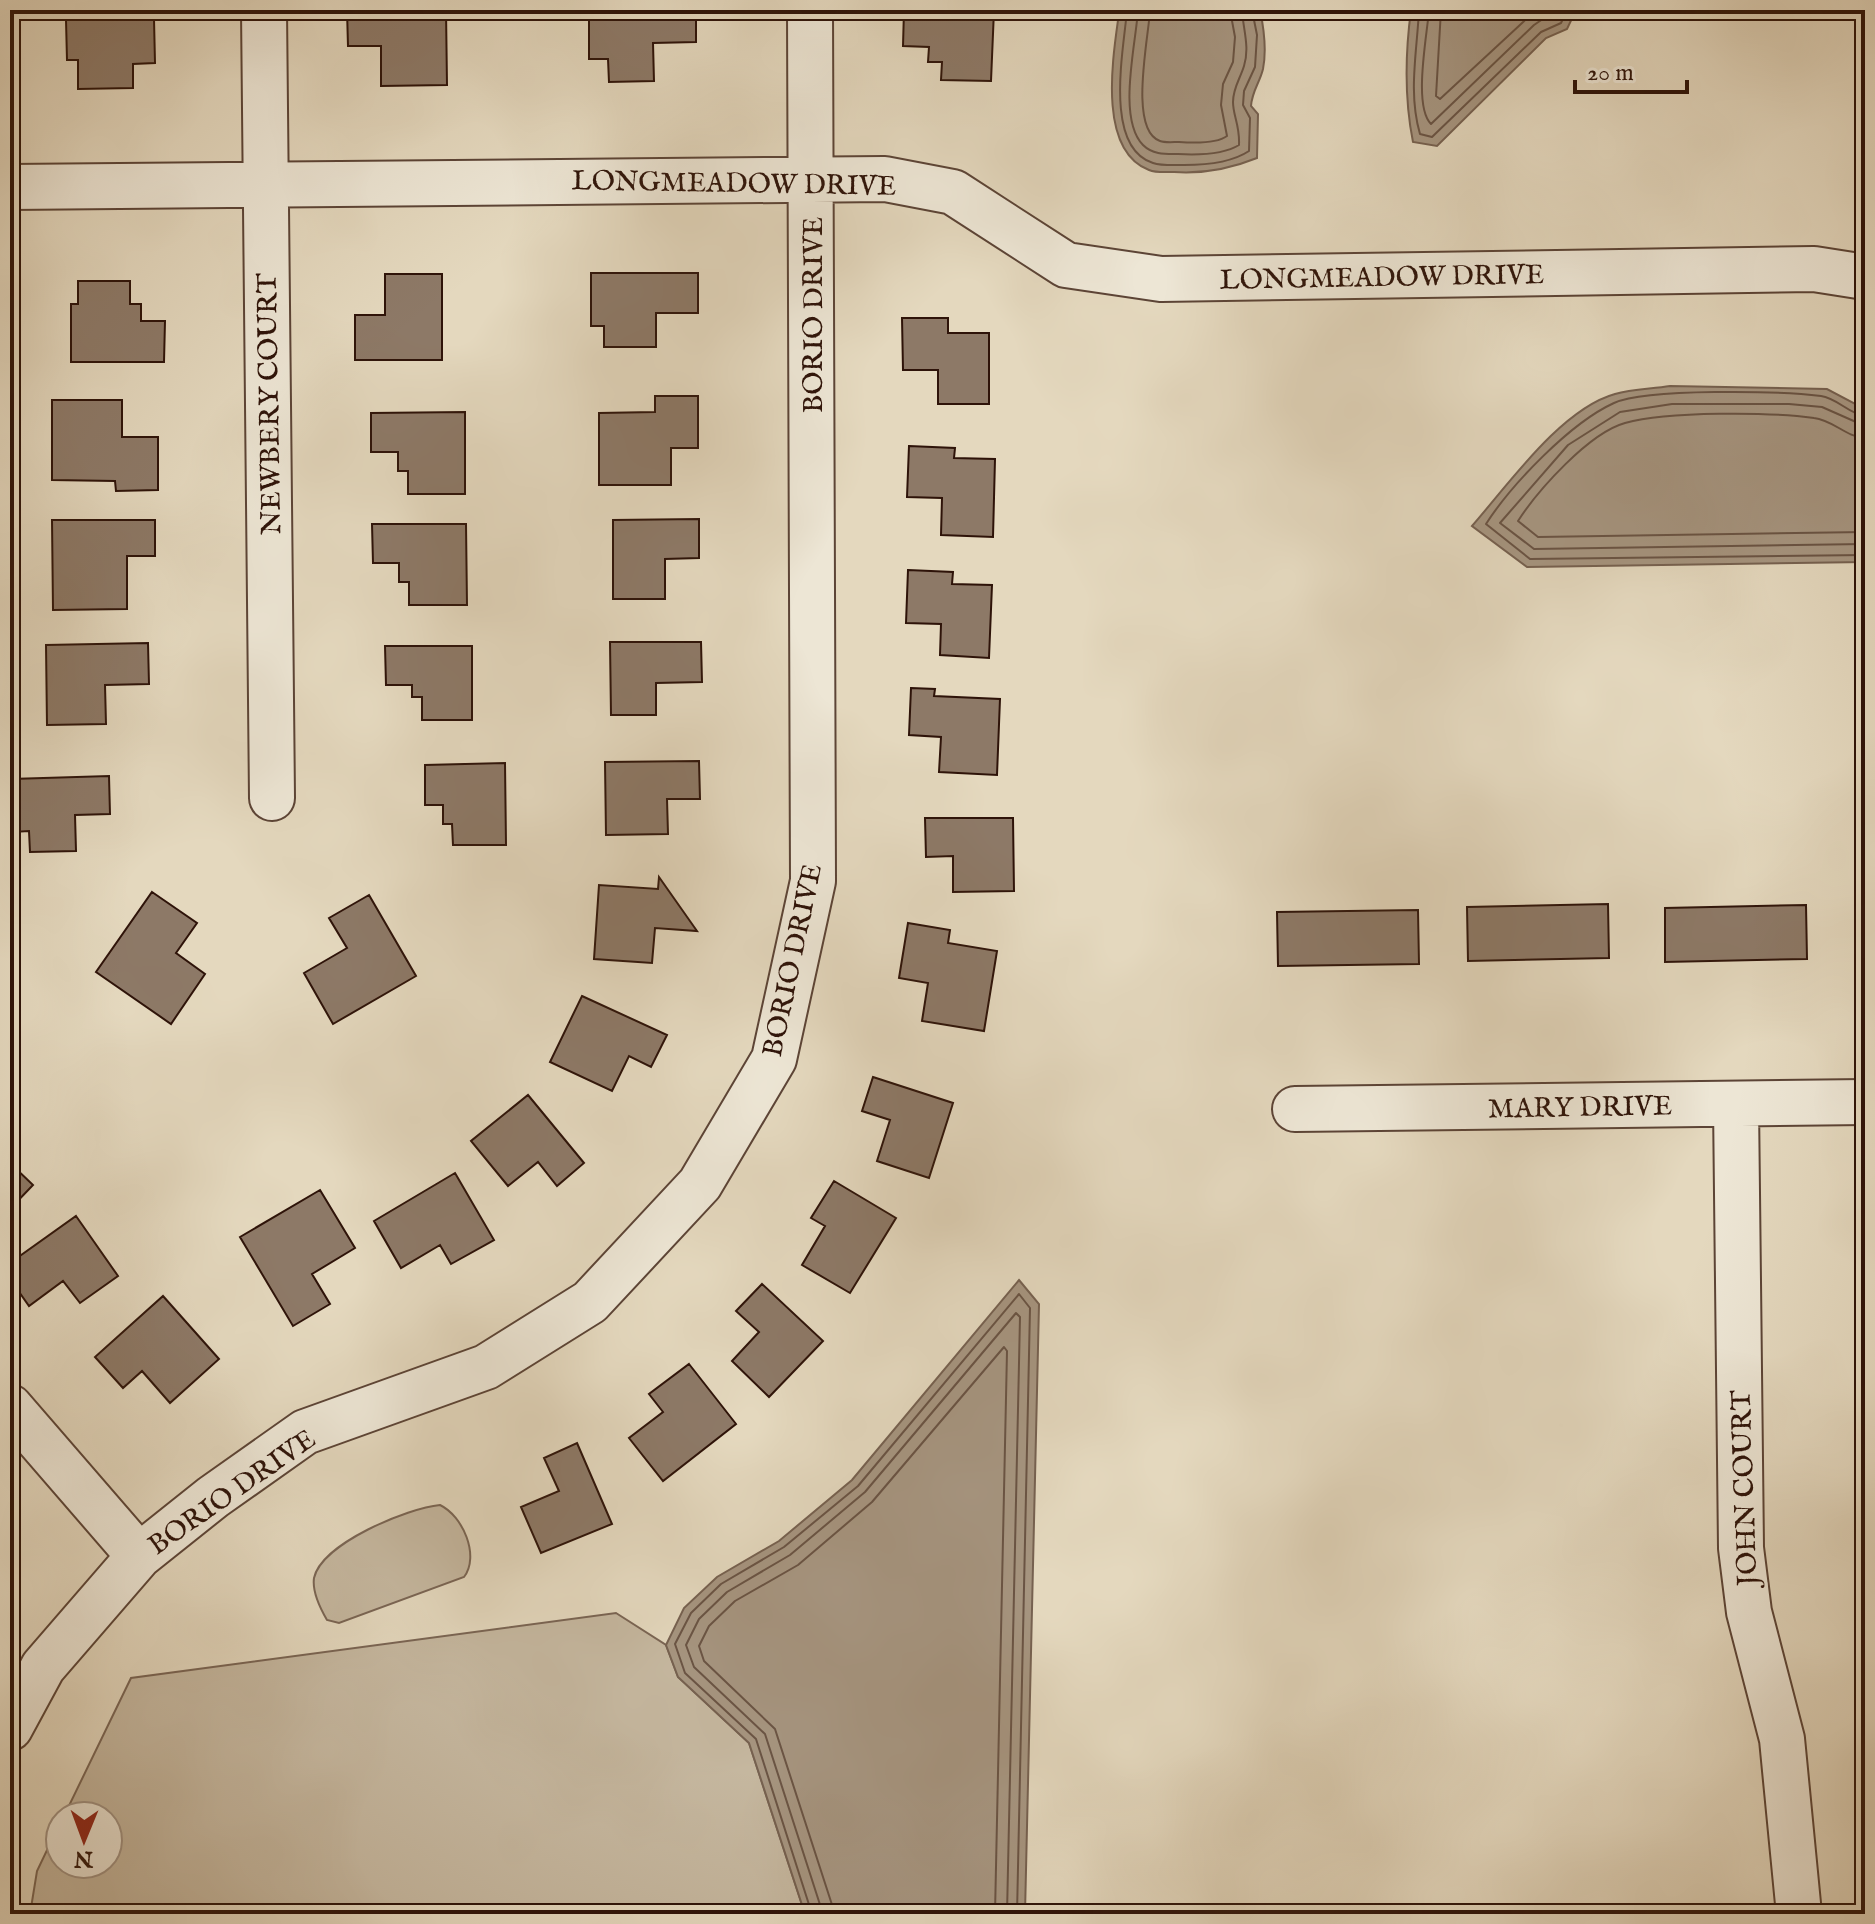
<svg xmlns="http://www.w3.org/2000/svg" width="1875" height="1924" font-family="'IM FELL English',serif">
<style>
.green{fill:#c5b79f;stroke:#7a6554;stroke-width:2}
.water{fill:#a69580;stroke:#766150;stroke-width:2}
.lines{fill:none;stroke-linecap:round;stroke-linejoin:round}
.shore{stroke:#6a5444;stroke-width:2}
.building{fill:#8d7967;stroke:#2e1309;stroke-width:2}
.minor-casing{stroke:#5c4436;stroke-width:48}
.minor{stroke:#ede6d5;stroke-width:44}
.labels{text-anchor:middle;stroke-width:6;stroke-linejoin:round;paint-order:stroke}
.street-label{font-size:28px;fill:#2e1309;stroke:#ede6d5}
</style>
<rect width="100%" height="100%" fill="#e4d8be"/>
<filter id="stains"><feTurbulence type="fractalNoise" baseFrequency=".0025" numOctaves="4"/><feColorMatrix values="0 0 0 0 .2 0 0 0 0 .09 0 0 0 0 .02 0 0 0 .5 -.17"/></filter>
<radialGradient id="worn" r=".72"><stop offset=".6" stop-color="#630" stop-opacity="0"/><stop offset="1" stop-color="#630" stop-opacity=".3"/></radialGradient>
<path class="green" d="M 440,1505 C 463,1516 480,1556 464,1577 L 339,1623 L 327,1620 C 320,1608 312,1592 314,1578 C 322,1543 408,1508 440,1505 Z
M 616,1613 L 666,1645 L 678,1677 L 749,1743 L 805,1914 L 30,1914 L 37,1871 L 60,1823 L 60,1864 L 108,1864 L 108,1816 L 64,1816 L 131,1678 Z"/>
<path class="water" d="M 1124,10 L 1260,10 C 1264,29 1267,49 1263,69 C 1260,82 1252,91 1251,106 L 1258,114 L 1257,158 C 1230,169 1203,174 1174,172 C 1166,172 1156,173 1149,170 C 1097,150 1113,57 1119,13 Z
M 1411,10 L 1576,10 L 1567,29 L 1546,38 L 1437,146 L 1413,142 C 1404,97 1405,55 1411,10 Z
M 1670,386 L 1827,389 L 1865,409 L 1865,562 L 1527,567 L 1472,526 C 1508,485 1561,409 1615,394 C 1632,389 1652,389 1670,386 Z
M 1019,1280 L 1039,1304 L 1025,1914 L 805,1914 L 749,1743 L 678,1677 L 666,1645 L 684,1608 L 717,1577 L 779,1541 L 852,1480 Z"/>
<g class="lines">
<path class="shore" d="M 1127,10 C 1124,48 1103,147 1153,163 C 1162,166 1175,165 1184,165 C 1205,165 1231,163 1249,151 L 1250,118 L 1243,105 L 1244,91 L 1255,67 L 1257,35 L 1252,10
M 1138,10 C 1136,44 1117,118 1143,145 C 1153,155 1166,154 1178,154 C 1197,155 1223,155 1239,145 C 1240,125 1233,116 1233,102 C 1233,88 1240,79 1244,66 C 1250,47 1243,29 1242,10
M 1150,10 C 1149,36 1128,130 1160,141 C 1165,143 1173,142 1179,142 C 1193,143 1216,144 1227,136 L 1221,105 L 1223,84 L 1233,62 L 1235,37 L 1230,10
M 1419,10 C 1417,52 1408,93 1420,134 L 1432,137 L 1541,32 L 1561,23 L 1567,10
M 1429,10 C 1427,36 1413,106 1431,124 L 1534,25 L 1556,10
M 1441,10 L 1436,96 L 1440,99 L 1536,10
M 1865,416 C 1849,414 1837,398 1821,396 C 1781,391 1647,388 1614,403 C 1570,423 1511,485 1486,524 L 1530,559 L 1865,555
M 1865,426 L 1822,407 L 1789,404 L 1672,404 L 1620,412 L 1568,445 L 1500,523 L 1534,549 L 1865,544
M 1865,438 C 1846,437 1833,420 1814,418 C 1770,412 1668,411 1625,423 C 1589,433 1538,490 1518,521 L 1538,537 L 1865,532
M 812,1914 L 756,1739 L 685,1673 L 675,1644 L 691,1613 L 721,1584 L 784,1547 L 858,1486 L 1019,1294 L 1030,1308 L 1017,1914
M 823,1914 L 765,1734 L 694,1667 L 686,1645 L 699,1619 L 727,1592 L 790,1555 L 865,1492 L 1016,1313 L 1020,1317 L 1007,1914
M 835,1914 L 775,1729 L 704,1661 L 699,1646 L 709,1626 L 735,1601 L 798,1565 L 872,1502 L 1004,1347 L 1007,1351 L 995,1914"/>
</g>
<path class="building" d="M 347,10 L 446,10 L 447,85 L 381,86 L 381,46 L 348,46 Z
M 589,10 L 668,10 L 668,15 L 696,15 L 696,42 L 653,43 L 654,81 L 609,82 L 608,59 L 589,59 Z
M 904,10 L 994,10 L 991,81 L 941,80 L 942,62 L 928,62 L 929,47 L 903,46 Z
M 154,19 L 155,63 L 133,64 L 133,88 L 78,89 L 78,60 L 67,60 L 66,20 Z
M 591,273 L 698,273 L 698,313 L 656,313 L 656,347 L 604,347 L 604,326 L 591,326 Z
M 385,274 L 442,274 L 442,360 L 355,360 L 355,315 L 385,315 Z
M 78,281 L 130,281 L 130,304 L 141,304 L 141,321 L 165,321 L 164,362 L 71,362 L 71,304 L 78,304 Z
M 902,318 L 948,318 L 948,333 L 989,333 L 989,404 L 938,404 L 938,370 L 903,370 Z
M 655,396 L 698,396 L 698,448 L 671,448 L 671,485 L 599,485 L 599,413 L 655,412 Z
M 52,400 L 122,400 L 122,437 L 158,437 L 158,490 L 116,491 L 115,481 L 52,480 Z
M 465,412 L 465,494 L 408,494 L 408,471 L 398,471 L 398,452 L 371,452 L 371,413 Z
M 909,446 L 955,448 L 954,458 L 995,459 L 993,537 L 941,535 L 942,498 L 907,497 Z
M 699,519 L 699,558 L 665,559 L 665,599 L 613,599 L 613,520 Z
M 52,520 L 155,520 L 155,556 L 127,556 L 127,609 L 53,610 Z
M 372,524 L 466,524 L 467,605 L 409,605 L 409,582 L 399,582 L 399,563 L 373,563 Z
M 908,570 L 953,572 L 952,584 L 992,585 L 989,658 L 940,655 L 941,624 L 906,623 Z
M 610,642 L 701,642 L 702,682 L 656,683 L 656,715 L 611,715 Z
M 148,643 L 149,684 L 105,685 L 106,724 L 47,725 L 46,645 Z
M 385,646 L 472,646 L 472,720 L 422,720 L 422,697 L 412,697 L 412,685 L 386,685 Z
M 911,688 L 935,689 L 934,696 L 1000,699 L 997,775 L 939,772 L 941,737 L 909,735 Z
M 699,761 L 700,799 L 667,799 L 668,834 L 606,835 L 605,762 Z
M 505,763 L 506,845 L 453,845 L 452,824 L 443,824 L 443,805 L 425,805 L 425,765 Z
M 109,776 L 110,814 L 75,815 L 76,851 L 30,852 L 29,831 L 13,832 L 11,779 Z
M 925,818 L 1013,818 L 1014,891 L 953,892 L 953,856 L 926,857 Z
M 659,877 L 697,931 L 655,928 L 652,963 L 594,959 L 599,885 L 658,889 Z
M 152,892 L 197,923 L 176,953 L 205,974 L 171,1024 L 96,972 Z
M 369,895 L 416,976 L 333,1024 L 304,973 L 347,948 L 329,918 Z
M 1608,904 L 1609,958 L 1468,961 L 1467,907 Z
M 1806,905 L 1807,959 L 1665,962 L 1665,908 Z
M 1418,910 L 1419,964 L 1278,966 L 1277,912 Z
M 908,923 L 950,930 L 948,943 L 997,951 L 984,1031 L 922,1021 L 928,983 L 899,978 Z
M 582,996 L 667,1035 L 651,1067 L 629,1056 L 612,1091 L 550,1062 Z
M 873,1077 L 953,1103 L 929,1178 L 877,1161 L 890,1120 L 862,1111 Z
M 528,1095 L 584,1163 L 557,1186 L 538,1162 L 508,1186 L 471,1141 Z
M 10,1163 L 33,1185 L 10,1209 Z
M 455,1173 L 494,1240 L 451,1264 L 440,1245 L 401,1268 L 374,1221 Z
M 834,1181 L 896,1218 L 850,1293 L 802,1265 L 825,1226 L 811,1218 Z
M 320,1190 L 355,1248 L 312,1274 L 330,1304 L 293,1326 L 240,1237 Z
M 76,1216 L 118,1276 L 80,1303 L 63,1281 L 29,1306 L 10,1279 L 10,1263 Z
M 762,1284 L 823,1341 L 769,1397 L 732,1361 L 759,1332 L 736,1311 Z
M 163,1296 L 219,1359 L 170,1403 L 142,1371 L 123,1388 L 95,1357 Z
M 689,1364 L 736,1424 L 663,1481 L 629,1438 L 663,1412 L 649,1394 Z
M 577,1443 L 612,1524 L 541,1553 L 521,1507 L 559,1491 L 544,1458 Z"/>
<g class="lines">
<defs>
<path id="minor" d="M 264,10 L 272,798
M 10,187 L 885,179 L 953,192 L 1066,265 L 1161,279 L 1814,269 L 1865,277
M 1736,1104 L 1741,1548 L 1749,1612 L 1782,1739 L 1799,1914
M 1295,1109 L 1865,1102
M 10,1407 L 139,1556
M 10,1728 L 43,1667 L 139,1556 L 213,1497 L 305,1432 L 486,1367 L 590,1302 L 700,1184 L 774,1059 L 813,881 L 810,10"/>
</defs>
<use href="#minor" class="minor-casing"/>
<use href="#minor" class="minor"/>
</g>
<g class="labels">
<g class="street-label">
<text transform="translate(734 182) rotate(1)" y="10">LONGMEADOW DRIVE</text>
<text transform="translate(1382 276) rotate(-1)" y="10">LONGMEADOW DRIVE</text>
<text transform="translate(812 315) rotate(-90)" y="10">BORIO DRIVE</text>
<text transform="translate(268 404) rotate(-91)" y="10">NEWBERY COURT</text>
<text transform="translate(791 960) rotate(-78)" y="10">BORIO DRIVE</text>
<text transform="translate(1580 1106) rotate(-1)" y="10">MARY DRIVE</text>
<text transform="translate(1743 1488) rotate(-92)" y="10">JOHN COURT</text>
<text transform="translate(231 1491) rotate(-35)" y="10">BORIO DRIVE</text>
</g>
</g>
<rect width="1875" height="1924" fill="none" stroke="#e4d8be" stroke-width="40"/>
<rect x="12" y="12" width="1851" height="1900" fill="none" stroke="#2e1309" stroke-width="4"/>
<rect x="20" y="20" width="1835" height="1884" fill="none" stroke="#2e1309" stroke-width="2"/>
<g transform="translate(84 1840) rotate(181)"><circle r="38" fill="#ede6d5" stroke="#a19283" stroke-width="2"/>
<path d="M0-6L14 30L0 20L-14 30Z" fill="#8f2418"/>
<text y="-12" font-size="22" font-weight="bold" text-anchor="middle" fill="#2e1309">N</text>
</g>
<path d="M1575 80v12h112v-12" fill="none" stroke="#2e1309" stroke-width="4"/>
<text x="1587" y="80" font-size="24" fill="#2e1309" stroke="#ede6d5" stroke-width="6" paint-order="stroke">20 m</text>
<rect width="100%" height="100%" filter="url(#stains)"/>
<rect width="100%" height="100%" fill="url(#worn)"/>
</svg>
